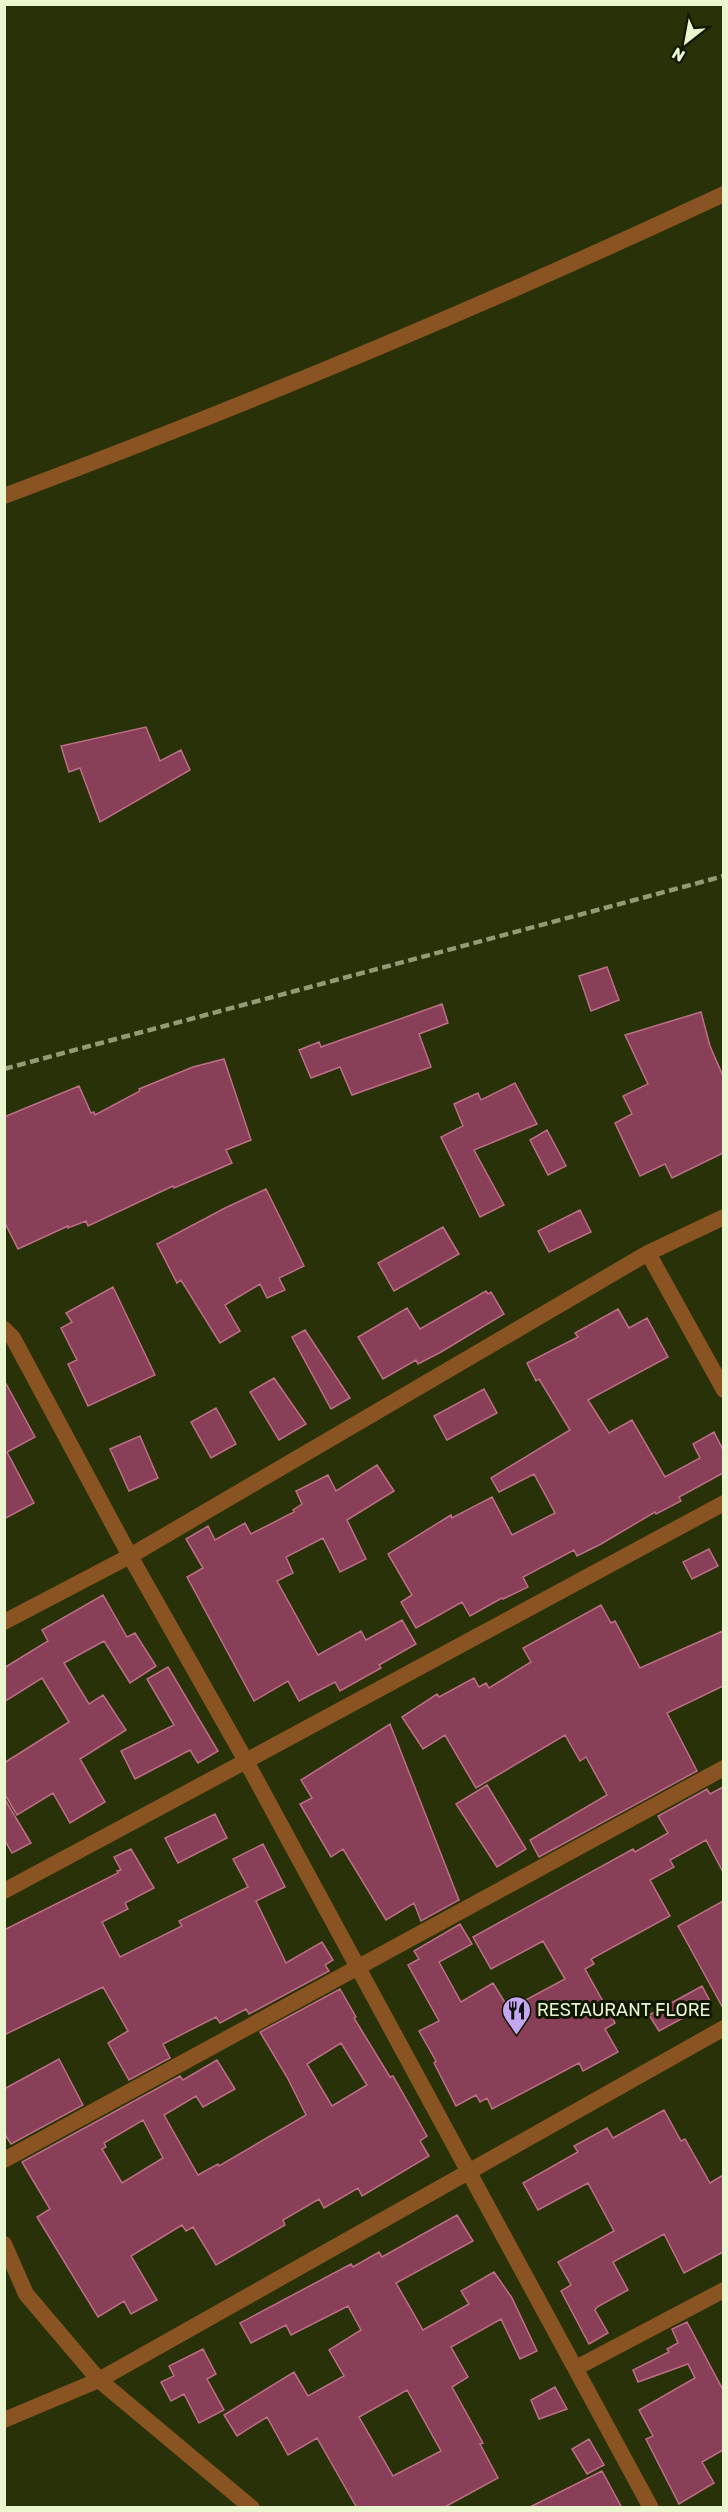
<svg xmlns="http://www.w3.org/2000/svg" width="728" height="2512" font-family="Rubik,sans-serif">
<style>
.building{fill:#883f57;stroke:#bd6f87;stroke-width:1.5;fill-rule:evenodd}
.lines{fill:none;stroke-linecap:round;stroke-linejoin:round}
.minor{stroke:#895421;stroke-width:16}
.tertiary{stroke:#895421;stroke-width:16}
.rail{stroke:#919b74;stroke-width:4.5;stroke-dasharray:9 4.5;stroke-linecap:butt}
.labels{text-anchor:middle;stroke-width:6;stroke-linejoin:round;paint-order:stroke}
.poi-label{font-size:18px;fill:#eaf6d0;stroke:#111800;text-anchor:start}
</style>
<rect width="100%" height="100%" fill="#283108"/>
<path class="building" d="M 146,727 L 160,761 L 181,750 L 190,770 L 100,822 L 80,768 L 69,772 L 61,746 Z
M 607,967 L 619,1000 L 591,1011 L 579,976 Z
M 442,1004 L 448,1023 L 419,1034 L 431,1067 L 352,1095 L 340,1067 L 311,1078 L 299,1050 L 319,1042 L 321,1047 Z
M 701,1012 L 710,1046 L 723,1076 L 723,1153 L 672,1178 L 665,1164 L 640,1176 L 615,1123 L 632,1114 L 623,1096 L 648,1084 L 625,1035 Z
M 224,1059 L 251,1140 L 226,1150 L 232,1163 L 174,1188 L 173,1186 L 88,1226 L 86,1221 L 68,1228 L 68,1226 L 18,1249 L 4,1221 L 4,1117 L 79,1086 L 91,1113 L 94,1112 L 95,1115 L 140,1091 L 139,1089 L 193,1067 Z
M 515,1083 L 537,1124 L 474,1150 L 504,1205 L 480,1217 L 441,1137 L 463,1126 L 454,1104 L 478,1093 L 481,1100 Z
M 547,1130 L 566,1166 L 548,1175 L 530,1140 Z
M 266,1189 L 304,1266 L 279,1278 L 285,1290 L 267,1298 L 260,1284 L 225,1305 L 240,1331 L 220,1343 L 181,1280 L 177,1283 L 157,1244 L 225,1208 Z
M 580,1210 L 591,1232 L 549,1252 L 538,1231 Z
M 443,1227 L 459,1254 L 394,1291 L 378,1263 Z
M 113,1287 L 155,1375 L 88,1406 L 68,1364 L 77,1360 L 61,1328 L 72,1322 L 66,1313 Z
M 486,1291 L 488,1294 L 491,1292 L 504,1314 L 441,1352 L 418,1364 L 416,1360 L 383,1379 L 358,1337 L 407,1308 L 420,1329 Z
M 618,1309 L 629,1328 L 647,1318 L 668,1357 L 588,1400 L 609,1433 L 632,1420 L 665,1477 L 700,1458 L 693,1444 L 714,1432 L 723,1450 L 723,1473 L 679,1497 L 681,1501 L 656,1514 L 655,1512 L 601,1544 L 577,1556 L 574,1550 L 523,1577 L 528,1587 L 503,1599 L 502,1598 L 470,1616 L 462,1602 L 416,1628 L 401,1602 L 412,1595 L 388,1554 L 451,1515 L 452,1518 L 492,1497 L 512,1535 L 555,1513 L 534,1474 L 499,1492 L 491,1478 L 570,1430 L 539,1379 L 536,1381 L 527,1363 L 578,1337 L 575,1333 Z
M 305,1330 L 350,1398 L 331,1409 L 292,1337 Z
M 274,1378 L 306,1424 L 279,1440 L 250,1392 Z
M 4,1380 L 35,1437 L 7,1452 L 34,1503 L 4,1519 Z
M 484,1389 L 497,1413 L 447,1440 L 434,1416 Z
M 216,1408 L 236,1444 L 211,1458 L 191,1422 Z
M 140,1436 L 158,1478 L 129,1491 L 110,1449 Z
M 377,1465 L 394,1491 L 347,1520 L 366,1559 L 340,1572 L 323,1538 L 286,1557 L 293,1573 L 277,1581 L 318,1655 L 361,1631 L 366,1640 L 402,1620 L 416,1644 L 379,1665 L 381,1668 L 340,1691 L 335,1682 L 299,1701 L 288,1681 L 254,1701 L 187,1577 L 203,1568 L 186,1539 L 208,1526 L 215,1540 L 245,1523 L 251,1534 L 294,1512 L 293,1510 L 302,1504 L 296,1491 L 328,1475 L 336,1491 Z
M 709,1549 L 718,1566 L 692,1579 L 683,1562 Z
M 103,1595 L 127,1637 L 135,1633 L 156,1666 L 130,1683 L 104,1641 L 64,1663 L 89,1704 L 103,1695 L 126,1730 L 80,1759 L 105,1802 L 70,1823 L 53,1793 L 17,1815 L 4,1793 L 4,1763 L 69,1722 L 42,1678 L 4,1702 L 4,1668 L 48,1641 L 42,1630 Z
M 601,1605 L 611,1623 L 615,1621 L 640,1668 L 723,1631 L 723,1686 L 667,1713 L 697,1771 L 539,1857 L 530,1840 L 607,1795 L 586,1757 L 580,1761 L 565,1735 L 476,1788 L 445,1735 L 423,1749 L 402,1717 L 437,1694 L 439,1697 L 474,1678 L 479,1687 L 486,1683 L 489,1688 L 531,1662 L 523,1648 Z
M 168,1667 L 218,1751 L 198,1763 L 190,1750 L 135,1779 L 121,1751 L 174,1725 L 147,1679 Z
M 390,1724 L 459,1900 L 421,1921 L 414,1903 L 386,1920 L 343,1849 L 331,1857 L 300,1804 L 312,1798 L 301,1780 Z
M 487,1785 L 526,1849 L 497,1867 L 456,1804 Z
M 723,1787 L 723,1872 L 706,1840 L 670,1860 L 674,1867 L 650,1880 L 670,1916 L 591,1959 L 594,1964 L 585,1969 L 615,2023 L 605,2029 L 618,2052 L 583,2071 L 579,2063 L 492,2109 L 487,2098 L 480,2102 L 476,2095 L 456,2106 L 434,2063 L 436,2061 L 419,2031 L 439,2021 L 408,1965 L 419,1959 L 414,1951 L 460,1924 L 472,1944 L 439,1962 L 461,2002 L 493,1983 L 509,2009 L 565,1979 L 543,1941 L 491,1969 L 473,1937 L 633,1849 L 635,1852 L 668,1833 L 658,1816 L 707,1789 L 710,1794 Z
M 4,1798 L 31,1843 L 12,1853 L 4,1839 Z
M 215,1814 L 227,1838 L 178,1863 L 165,1838 Z
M 263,1844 L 285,1887 L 256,1901 L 286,1963 L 322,1942 L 333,1960 L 325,1965 L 329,1971 L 249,2014 L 246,2009 L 220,2023 L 216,2017 L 163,2044 L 170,2058 L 129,2080 L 108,2043 L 128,2031 L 103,1987 L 4,2035 L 4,1930 L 118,1873 L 117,1871 L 121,1870 L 114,1857 L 131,1849 L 154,1888 L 125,1903 L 128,1909 L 102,1922 L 120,1957 L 182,1926 L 179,1921 L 248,1887 L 233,1859 Z
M 723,1901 L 723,2008 L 678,1926 Z
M 702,1986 L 711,2003 L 659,2031 L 649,2015 Z
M 340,1989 L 356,2017 L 354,2018 L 390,2077 L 393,2076 L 427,2136 L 420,2141 L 429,2156 L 362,2196 L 358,2188 L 324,2208 L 319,2199 L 283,2220 L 285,2225 L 216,2265 L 193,2227 L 186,2231 L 182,2225 L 131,2256 L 157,2300 L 131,2314 L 124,2301 L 98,2317 L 37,2217 L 50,2209 L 22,2162 L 180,2076 L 183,2080 L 217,2060 L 235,2089 L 203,2107 L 196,2096 L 164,2115 L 198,2175 L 218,2164 L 219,2166 L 306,2115 L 287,2077 L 260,2032 ZM 341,2043 L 367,2085 L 332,2106 L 307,2064 ZM 143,2120 L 163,2158 L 122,2183 L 102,2149 L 106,2147 L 104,2143 Z
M 59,2059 L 83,2105 L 11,2144 L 4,2133 L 4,2089 Z
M 664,2110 L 681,2141 L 685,2139 L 710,2183 L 723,2175 L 723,2252 L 684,2273 L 664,2234 L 613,2262 L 628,2290 L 597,2307 L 595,2310 L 608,2333 L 589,2344 L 561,2291 L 571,2285 L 558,2262 L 614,2231 L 588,2183 L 538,2210 L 523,2183 L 578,2152 L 574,2146 L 607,2128 L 613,2138 Z
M 457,2215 L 473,2241 L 396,2283 L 423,2330 L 469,2304 L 461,2291 L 494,2272 L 512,2298 L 537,2351 L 520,2359 L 501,2319 L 451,2347 L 468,2377 L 452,2387 L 483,2443 L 480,2444 L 498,2478 L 443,2508 L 357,2508 L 317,2438 L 288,2455 L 267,2417 L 237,2436 L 224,2415 L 294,2372 L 308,2396 L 344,2376 L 329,2350 L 361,2330 L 348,2306 L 291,2335 L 286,2325 L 251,2343 L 240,2323 L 351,2264 L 353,2267 L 379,2252 L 382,2257 ZM 407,2390 L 441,2451 L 393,2476 L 359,2417 Z
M 687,2322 L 723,2390 L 723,2450 L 702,2462 L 714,2483 L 679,2504 L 646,2439 L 653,2436 L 639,2410 L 695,2378 L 688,2364 L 638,2382 L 633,2370 L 669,2352 L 667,2349 L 678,2343 L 672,2329 Z
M 203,2349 L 216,2374 L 207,2379 L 224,2410 L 199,2423 L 184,2394 L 171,2401 L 161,2382 L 174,2376 L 169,2366 Z
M 555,2387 L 567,2409 L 539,2419 L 531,2400 Z
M 589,2439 L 604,2465 L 587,2474 L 572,2449 Z
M 602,2471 L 622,2508 L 528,2508 Z"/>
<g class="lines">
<path class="minor" d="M 4,496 C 248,405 488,304 724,194
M 648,1253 L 724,1390
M 4,1329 L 13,1338 L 130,1556 L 246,1761 L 4,1891
M 4,1622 L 130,1556 L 648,1253 L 724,1217
M 4,2160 L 724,1768
M 4,2244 L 26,2294 L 99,2380 L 252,2508
M 576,2368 L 724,2290
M 4,2420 L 99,2380 L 724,2028"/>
<path class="tertiary" d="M 651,2508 L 246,1761 L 724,1503"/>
<path class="rail" d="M 4,1069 L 724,876"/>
</g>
<defs>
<symbol id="restaurant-pin" viewBox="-11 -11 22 30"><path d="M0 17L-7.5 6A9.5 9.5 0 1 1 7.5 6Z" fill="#c3a7f2" stroke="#111800"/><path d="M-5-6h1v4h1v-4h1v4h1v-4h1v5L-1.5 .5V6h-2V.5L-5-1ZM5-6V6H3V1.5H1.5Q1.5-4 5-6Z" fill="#111"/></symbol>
</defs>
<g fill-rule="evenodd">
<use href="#restaurant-pin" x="500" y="1994" width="33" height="45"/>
</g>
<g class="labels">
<g class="poi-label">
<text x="537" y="2016">RESTAURANT FLORE</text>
</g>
</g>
<rect width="728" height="2512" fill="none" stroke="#eaf6d0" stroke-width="12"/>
<g transform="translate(686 42) rotate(211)" stroke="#111800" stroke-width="4.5" paint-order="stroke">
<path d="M0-4.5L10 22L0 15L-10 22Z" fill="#eaf6d0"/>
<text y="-9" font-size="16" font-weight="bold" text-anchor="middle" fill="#eaf6d0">N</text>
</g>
</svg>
